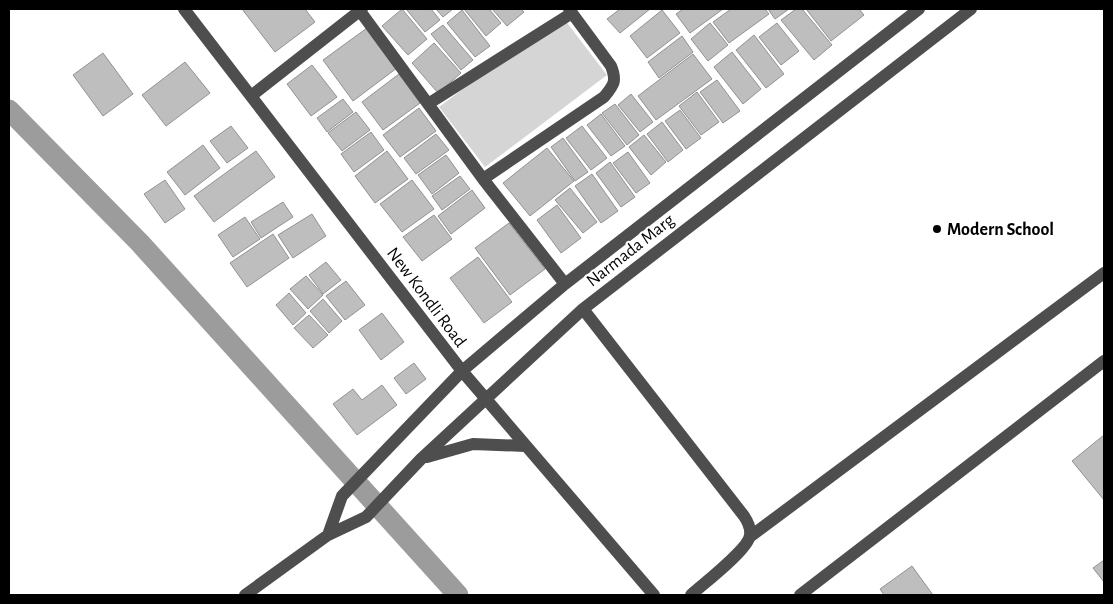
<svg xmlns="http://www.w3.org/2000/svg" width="1113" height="604" font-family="'Alegreya Sans',sans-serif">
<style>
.green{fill:#d5d5d5}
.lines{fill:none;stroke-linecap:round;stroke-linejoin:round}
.canal{stroke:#9c9c9c;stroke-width:21}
.building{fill:#bebebe;stroke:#929292}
.minor{stroke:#4e4e4e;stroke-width:12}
.poi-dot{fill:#000;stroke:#fff;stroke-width:2}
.labels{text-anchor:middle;stroke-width:4;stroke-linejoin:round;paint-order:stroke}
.poi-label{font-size:18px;font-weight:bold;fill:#000;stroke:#fff;text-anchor:start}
.street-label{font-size:18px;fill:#000;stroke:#fff}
</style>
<rect width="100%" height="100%" fill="#fff"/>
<path class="green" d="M 561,15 L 607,75 L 485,167 L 439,107 Z"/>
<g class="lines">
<path class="canal" d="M 9,110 L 140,243 L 458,595"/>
</g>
<path class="building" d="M 242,9 L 305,9 L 315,22 L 275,52 Z
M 402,9 L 427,39 L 408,55 L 382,26 Z
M 406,9 L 431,9 L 440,20 L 425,32 Z
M 436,9 L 453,9 L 443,17 Z
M 464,9 L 489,9 L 501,23 L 486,36 Z
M 492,9 L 521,9 L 524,12 L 507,26 Z
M 620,9 L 650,9 L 620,33 L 607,19 Z
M 683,9 L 723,9 L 690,33 L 676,14 Z
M 731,9 L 765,9 L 769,14 L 729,43 L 713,22 Z
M 768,9 L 789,9 L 775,19 Z
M 796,9 L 802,9 L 832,45 L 814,60 L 781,20 Z
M 806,9 L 859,9 L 864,15 L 831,41 Z
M 462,10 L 490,46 L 475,57 L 447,23 Z
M 662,10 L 680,33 L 647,58 L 630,36 Z
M 710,23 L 728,45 L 708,61 L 691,39 Z
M 777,23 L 799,51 L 781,65 L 759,37 Z
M 443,25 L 473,60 L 461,70 L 431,34 Z
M 367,28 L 397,68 L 353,101 L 323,60 Z
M 754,35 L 784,74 L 766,88 L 736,50 Z
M 682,36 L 693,52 L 659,78 L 648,62 Z
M 434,43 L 461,73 L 438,93 L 412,63 Z
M 732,52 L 761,89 L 743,104 L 714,67 Z
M 103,53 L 133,94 L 103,116 L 73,75 Z
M 693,54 L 712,79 L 656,120 L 638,96 Z
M 185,62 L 210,93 L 166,126 L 142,95 Z
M 312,65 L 337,97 L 311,116 L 287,84 Z
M 399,74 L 420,103 L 383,130 L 362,102 Z
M 717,80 L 740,111 L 723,123 L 700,92 Z
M 697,92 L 719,122 L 701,135 L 679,106 Z
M 631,94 L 653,122 L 640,132 L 618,105 Z
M 343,99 L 353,112 L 327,132 L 317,118 Z
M 615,104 L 639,135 L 627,145 L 602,113 Z
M 419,108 L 436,131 L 400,157 L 383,135 Z
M 680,110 L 701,138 L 686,149 L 665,121 Z
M 356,112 L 370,130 L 342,151 L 328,133 Z
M 601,114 L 625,146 L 611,156 L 587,125 Z
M 662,122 L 683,150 L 668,162 L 647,134 Z
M 231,126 L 248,148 L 227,163 L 210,141 Z
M 582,126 L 607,158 L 591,170 L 566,138 Z
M 371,132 L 384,150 L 354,172 L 341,154 Z
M 436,134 L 449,150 L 416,174 L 404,158 Z
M 644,135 L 666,162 L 651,175 L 629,147 Z
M 563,138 L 588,172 L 575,181 L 551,147 Z
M 203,145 L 220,168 L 185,195 L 167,172 Z
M 547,148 L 574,181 L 530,216 L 503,183 Z
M 256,151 L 275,177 L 214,222 L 194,196 Z
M 387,151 L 408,179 L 375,203 L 355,176 Z
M 628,152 L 650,183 L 636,193 L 613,163 Z
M 446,155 L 459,173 L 432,194 L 418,175 Z
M 610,162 L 635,197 L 621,207 L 596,173 Z
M 592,174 L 618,211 L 601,223 L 575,186 Z
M 460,176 L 470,189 L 442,210 L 432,196 Z
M 165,180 L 185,209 L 165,223 L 144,194 Z
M 412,180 L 434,209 L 402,232 L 380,204 Z
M 570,188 L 597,222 L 583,233 L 555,200 Z
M 472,190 L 485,208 L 451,234 L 438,216 Z
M 283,202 L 293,217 L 261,238 L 251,222 Z
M 557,205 L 581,238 L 561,253 L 537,220 Z
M 312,214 L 326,236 L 293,258 L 278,235 Z
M 434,215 L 452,239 L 422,261 L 403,237 Z
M 245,217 L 260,239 L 233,257 L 218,235 Z
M 509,223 L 545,269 L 510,295 L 475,248 Z
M 273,234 L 289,258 L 247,287 L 230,263 Z
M 478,257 L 512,302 L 484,323 L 450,278 Z
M 326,262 L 341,280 L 323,294 L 309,275 Z
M 306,276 L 323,295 L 308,309 L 290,289 Z
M 346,281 L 365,305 L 345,320 L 326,296 Z
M 289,293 L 306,313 L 293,325 L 276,305 Z
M 323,299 L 342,321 L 329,333 L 310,311 Z
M 382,313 L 404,342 L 381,360 L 359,330 Z
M 309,315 L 328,335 L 313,348 L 294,328 Z
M 414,363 L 426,379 L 406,394 L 394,378 Z
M 382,385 L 397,405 L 357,435 L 333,404 L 353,389 L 362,400 Z
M 1104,435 L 1104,500 L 1072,461 Z
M 1104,560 L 1104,582 L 1093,568 Z
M 912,566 L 933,595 L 884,595 L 880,589 Z"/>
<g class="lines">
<path class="minor" d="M 184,9 L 462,371 L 654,595
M 360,11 L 483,179 L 565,284
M 251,96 L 362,9
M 428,104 L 572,13
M 483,179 L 604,97 C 614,85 617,81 611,66 L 569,9
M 583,309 L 744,516 C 748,522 751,528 750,535 C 749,549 703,584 691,595
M 427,457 L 473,444 L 525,446
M 328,535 L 342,496 L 462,371 L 565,284 L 919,9
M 751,536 L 1104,273
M 245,595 L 328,535 L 366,517 L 421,459 L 583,309 L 971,9
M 800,595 L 1104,361"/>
</g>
<circle class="poi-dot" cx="937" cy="229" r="5"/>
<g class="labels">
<g class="poi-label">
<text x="947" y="235">Modern School</text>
</g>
<g class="street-label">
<text transform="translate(630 250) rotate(-38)" y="6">Narmada Marg</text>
<text transform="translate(427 297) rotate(53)" y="6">New Kondli Road</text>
</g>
</g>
<rect width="1113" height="604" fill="none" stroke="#000000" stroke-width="20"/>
</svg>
